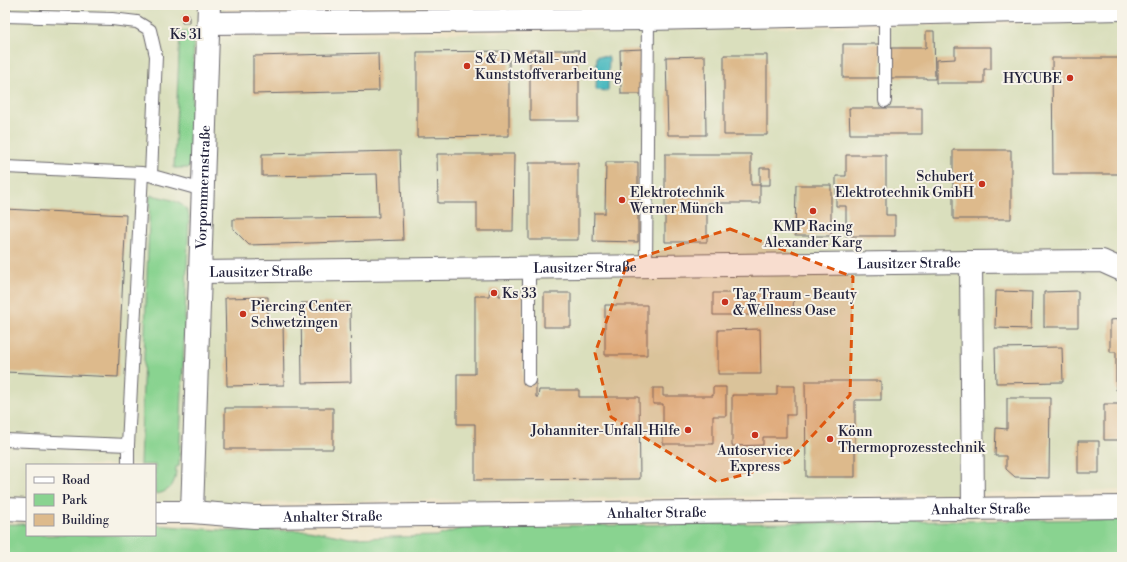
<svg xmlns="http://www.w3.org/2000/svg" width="1127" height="562" font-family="'Libre Bodoni',serif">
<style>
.built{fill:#dadfbd}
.green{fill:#89d390;stroke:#567a66}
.water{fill:#4ab9bf;stroke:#366e7d}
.building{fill:#ddba8c}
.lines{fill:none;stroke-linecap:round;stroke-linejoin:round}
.lane-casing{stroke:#69666c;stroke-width:14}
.street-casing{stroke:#69666c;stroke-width:24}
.lane{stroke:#fff;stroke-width:12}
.street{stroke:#fff;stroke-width:22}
.marked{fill:#de560e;fill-opacity:0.2;stroke:#de560e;stroke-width:3;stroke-dasharray:8 5;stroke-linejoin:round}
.poi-dot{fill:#c8321e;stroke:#f7f3e8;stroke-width:1.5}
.labels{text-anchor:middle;stroke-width:4;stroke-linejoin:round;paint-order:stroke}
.poi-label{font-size:14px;fill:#22223b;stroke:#f7f3e8;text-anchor:start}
.street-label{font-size:14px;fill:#22223b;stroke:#f7f3e8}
</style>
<rect width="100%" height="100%" fill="#f7f3e8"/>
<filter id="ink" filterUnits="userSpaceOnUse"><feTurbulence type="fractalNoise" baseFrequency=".025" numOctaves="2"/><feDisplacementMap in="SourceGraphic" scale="8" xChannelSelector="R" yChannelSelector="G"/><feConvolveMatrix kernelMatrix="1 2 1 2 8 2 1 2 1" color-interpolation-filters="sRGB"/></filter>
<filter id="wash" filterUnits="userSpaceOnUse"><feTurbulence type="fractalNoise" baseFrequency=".012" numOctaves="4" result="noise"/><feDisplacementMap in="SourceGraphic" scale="16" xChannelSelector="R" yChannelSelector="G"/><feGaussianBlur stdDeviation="0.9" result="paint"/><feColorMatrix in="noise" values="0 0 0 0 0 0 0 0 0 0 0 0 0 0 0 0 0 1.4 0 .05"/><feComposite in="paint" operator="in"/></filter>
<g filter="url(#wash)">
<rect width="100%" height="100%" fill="#eee3c6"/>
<path class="built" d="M 5,5 L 225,5 L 220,37 L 1122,22 L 1122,490 L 932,494 L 155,504 L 155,465 L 27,465 L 27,499 L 5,498 Z"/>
<path class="green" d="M 180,31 L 194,31 L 191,158 L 189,168 L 174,168 Z
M 152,195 C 165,199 187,200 189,217 L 179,466 L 176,467 C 176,482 172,492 155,494 L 155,465 L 140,465 L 150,196 Z
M 1122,519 L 1122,557 L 5,557 L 5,524 L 27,524 L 27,535 L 155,535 L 155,525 L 232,531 L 309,530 L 350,538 L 437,536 L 465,527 Z"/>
<path class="water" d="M 597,56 L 609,57 L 608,91 L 596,90 Z"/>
<g id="blocks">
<path class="building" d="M 183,14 L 189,14 L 189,23 L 182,23 Z
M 926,31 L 934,31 L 935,79 L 926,79 L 926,78 L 891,78 L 891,48 L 926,48 Z
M 843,44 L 881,44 L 881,78 L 843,78 Z
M 955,47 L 991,47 L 991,69 L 984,69 L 984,83 L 936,83 L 936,60 L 955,59 Z
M 643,49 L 643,94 L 621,94 L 620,50 Z
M 530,50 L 579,50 L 579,121 L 530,121 Z
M 509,51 L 509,136 L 417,137 L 417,52 Z
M 378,53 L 379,91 L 253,94 L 253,56 Z
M 724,55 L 767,55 L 767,135 L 724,135 Z
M 705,56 L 706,135 L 668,135 L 666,57 Z
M 1052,58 L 1122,58 L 1122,174 L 1053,174 Z
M 849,108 L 922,108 L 922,134 L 850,134 Z
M 953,150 L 1011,150 L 1011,219 L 953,219 Z
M 400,151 L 403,240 L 249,245 L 233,229 L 233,219 L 379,217 L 377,174 L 262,176 L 262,154 Z
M 437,154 L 514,154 L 513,231 L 477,231 L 477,203 L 438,203 Z
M 665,154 L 751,154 L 751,185 L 760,185 L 760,203 L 707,203 L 707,242 L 665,242 Z
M 846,155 L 886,155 L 886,215 L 895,215 L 895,236 L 846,236 L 846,206 L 836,206 L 836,176 L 846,176 Z
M 606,162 L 638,162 L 638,242 L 593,241 L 594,213 L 605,213 Z
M 529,163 L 578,163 L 578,240 L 529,240 Z
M 760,168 L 770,168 L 770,185 L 760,185 Z
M 796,185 L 831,185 L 831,236 L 795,236 Z
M 5,209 L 126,215 L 118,377 L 5,372 Z
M 490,289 L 499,289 L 499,296 L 523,294 L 523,380 L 536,380 L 536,397 L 538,397 L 539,390 L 579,390 L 579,397 L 639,397 L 640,479 L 475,480 L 475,424 L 457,424 L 457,374 L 475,374 L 475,296 L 489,296 Z
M 996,291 L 1032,292 L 1031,329 L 995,328 Z
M 1078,291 L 1078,327 L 1044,327 L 1044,292 Z
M 544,293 L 571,293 L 571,327 L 544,327 Z
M 713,293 L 794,293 L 793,310 L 771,310 L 771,315 L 713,315 Z
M 268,297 L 268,321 L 283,320 L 284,385 L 227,386 L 225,298 Z
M 301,303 L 350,303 L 351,382 L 302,383 Z
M 605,305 L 647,305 L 647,355 L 605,355 Z
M 1122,319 L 1122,390 L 1116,390 L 1116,352 L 1110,352 L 1110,320 Z
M 760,329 L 761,374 L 718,374 L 718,330 Z
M 1062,347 L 1063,382 L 996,383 L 995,348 Z
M 805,381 L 881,381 L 881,400 L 855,400 L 855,477 L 806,477 Z
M 777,386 L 795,386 L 795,415 L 786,415 L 786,437 L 763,437 L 763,445 L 732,446 L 732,395 L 777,395 Z
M 713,387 L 726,387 L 726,416 L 713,416 L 713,444 L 663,444 L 663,404 L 653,404 L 653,388 L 663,388 L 663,396 L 713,396 Z
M 1007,398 L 1050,398 L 1049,478 L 1015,477 L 1006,469 L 1006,456 L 995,456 L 996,428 L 1007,429 Z
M 1104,404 L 1122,404 L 1122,440 L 1104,440 Z
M 225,408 L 333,408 L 333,449 L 225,449 Z
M 1078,441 L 1099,441 L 1099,473 L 1078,473 Z"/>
</g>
</g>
<g filter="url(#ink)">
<use href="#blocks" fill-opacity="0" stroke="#69666c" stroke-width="1"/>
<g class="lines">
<defs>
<path id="lane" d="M 5,16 L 112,19 L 137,22 L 150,30 L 156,56 L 151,175
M 885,101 L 885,14
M 5,167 L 142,173 L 203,190
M 646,267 L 648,19
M 529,268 L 529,380
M 5,440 L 128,445 L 128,465
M 128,445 L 142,173"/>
<g id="street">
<path d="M 209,23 L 648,19 L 1122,9"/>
<path d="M 971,262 L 1102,261 L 1122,270"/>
<path id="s1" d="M 200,272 L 971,262 L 973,509"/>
<path d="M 5,509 L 27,510"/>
<path id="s2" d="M 155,512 L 192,512 L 254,517 L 1122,507"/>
<path id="s3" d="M 192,512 L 209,5"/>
</g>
</defs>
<use href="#lane" class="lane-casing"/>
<use href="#street" class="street-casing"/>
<use href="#lane" class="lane"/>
<use href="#street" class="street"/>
</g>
</g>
<path class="marked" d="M 730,229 L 853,277 L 850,395 L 788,462 L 717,482 L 611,417 L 595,353 L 628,261 Z"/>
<g class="poi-dot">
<circle cx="186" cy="19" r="4"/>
<circle cx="467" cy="66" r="4"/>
<circle cx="1070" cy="78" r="4"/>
<circle cx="982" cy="184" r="4"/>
<circle cx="622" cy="200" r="4"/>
<circle cx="813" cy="211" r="4"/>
<circle cx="494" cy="293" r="4"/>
<circle cx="725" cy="302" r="4"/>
<circle cx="243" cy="314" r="4"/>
<circle cx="688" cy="430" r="4"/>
<circle cx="755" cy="435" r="4"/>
<circle cx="830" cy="439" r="4"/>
</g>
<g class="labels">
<g class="poi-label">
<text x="186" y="39" text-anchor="middle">Ks 31</text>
<text x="475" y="63">S &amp; D Metall- und<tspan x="475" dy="16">Kunststoffverarbeitung</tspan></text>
<text x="1062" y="83" text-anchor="end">HYCUBE</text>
<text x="974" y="181" text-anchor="end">Schubert<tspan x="974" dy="16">Elektrotechnik GmbH</tspan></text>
<text x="630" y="197">Elektrotechnik<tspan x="630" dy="16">Werner Münch</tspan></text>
<text x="813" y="231" text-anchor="middle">KMP Racing<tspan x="813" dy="16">Alexander Karg</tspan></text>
<text x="502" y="298">Ks 33</text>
<text x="733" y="299">Tag Traum - Beauty<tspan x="733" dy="16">&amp; Wellness Oase</tspan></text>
<text x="251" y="311">Piercing Center<tspan x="251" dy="16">Schwetzingen</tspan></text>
<text x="680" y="435" text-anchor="end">Johanniter-Unfall-Hilfe</text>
<text x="838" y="436">Könn<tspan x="838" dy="16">Thermoprozesstechnik</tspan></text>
<text x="755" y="455" text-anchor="middle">Autoservice<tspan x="755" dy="16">Express</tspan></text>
</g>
<g class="street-label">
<text dy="5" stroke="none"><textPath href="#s3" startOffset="325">Vorpommernstraße</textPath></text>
<text dy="5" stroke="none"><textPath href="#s1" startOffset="709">Lausitzer Straße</textPath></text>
<text dy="5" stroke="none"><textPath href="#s1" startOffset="385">Lausitzer Straße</textPath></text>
<text dy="5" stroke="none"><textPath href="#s1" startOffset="61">Lausitzer Straße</textPath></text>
<text dy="5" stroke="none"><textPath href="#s2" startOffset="826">Anhalter Straße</textPath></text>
<text dy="5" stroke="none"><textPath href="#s2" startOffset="502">Anhalter Straße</textPath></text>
<text dy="5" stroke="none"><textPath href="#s2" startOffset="178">Anhalter Straße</textPath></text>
</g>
</g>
<rect width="1127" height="562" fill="none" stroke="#f7f3e8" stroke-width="20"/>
<rect x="26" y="464" width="130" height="72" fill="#f7f3e8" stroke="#a29fa3"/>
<rect x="34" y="477" width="20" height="6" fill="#ffffff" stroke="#a29fa3"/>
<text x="62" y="484" font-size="12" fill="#22223b">Road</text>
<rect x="34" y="494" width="20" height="12" fill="#89d390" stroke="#a29fa3"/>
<text x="62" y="504" font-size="12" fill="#22223b">Park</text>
<rect x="34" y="514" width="20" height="12" fill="#ddba8c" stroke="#a29fa3"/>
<text x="62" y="524" font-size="12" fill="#22223b">Building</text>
</svg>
